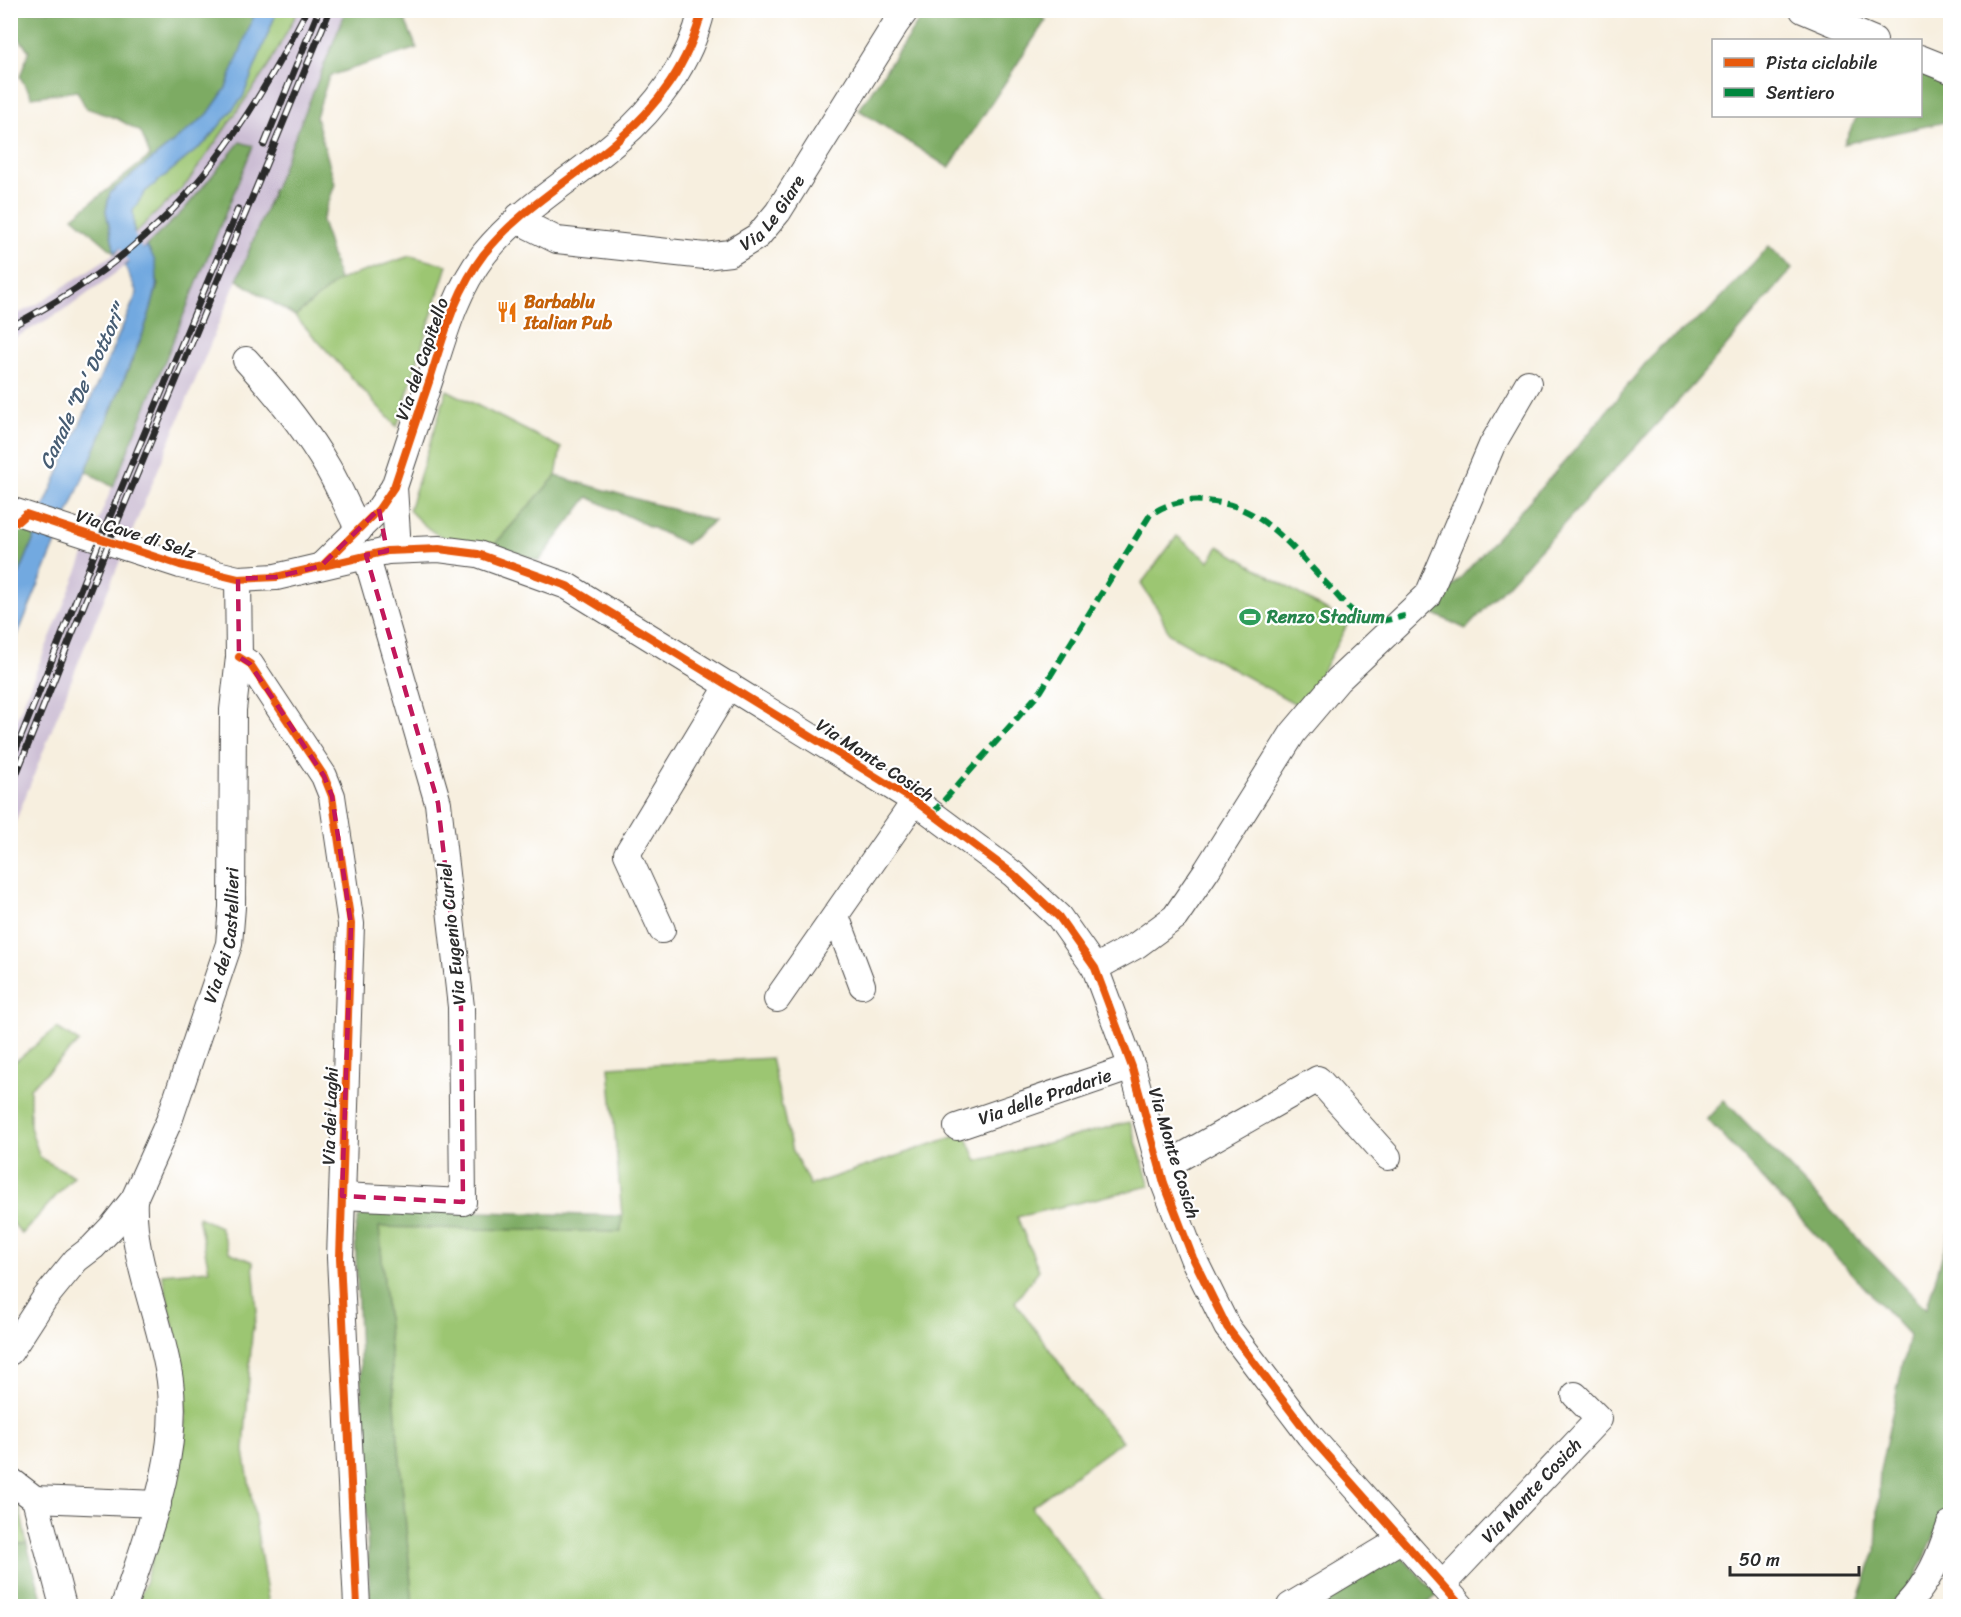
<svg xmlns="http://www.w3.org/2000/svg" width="1961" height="1617" font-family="Sriracha,sans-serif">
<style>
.industrial{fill:#ccbed4}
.green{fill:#9cc672;stroke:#64784e;stroke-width:1.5}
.forest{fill:#7dab64;stroke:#546b48;stroke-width:1.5}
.water{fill:#72a9e0;stroke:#4e6a86;stroke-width:1.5}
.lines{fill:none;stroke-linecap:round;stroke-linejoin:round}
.canal{stroke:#72a9e0;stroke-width:18}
.minor-casing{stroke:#4a4846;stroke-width:28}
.minor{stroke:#fff;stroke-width:26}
.rail-casing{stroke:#2b2b2b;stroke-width:7}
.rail{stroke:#fff;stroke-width:4.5;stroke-dasharray:14;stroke-linecap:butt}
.quiet{stroke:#00873e;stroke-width:6;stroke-dasharray:12 6;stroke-linecap:butt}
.cycleway-casing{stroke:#fff;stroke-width:11}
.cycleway{stroke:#e8590c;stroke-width:8}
.marked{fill:none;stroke:#c2185b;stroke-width:4.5;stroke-dasharray:12 8;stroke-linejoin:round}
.labels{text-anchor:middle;stroke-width:4.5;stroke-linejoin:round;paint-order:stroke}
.street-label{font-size:18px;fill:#2b2b2b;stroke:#fff}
.food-label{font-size:18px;font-weight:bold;fill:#c56008;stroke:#fff;text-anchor:start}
.leisure-label{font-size:18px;font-weight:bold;fill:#27864d;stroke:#fff;text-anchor:start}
.water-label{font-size:20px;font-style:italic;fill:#475d73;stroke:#fff}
</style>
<rect width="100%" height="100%" fill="#fff"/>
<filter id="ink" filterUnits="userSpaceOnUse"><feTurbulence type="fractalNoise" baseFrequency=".0167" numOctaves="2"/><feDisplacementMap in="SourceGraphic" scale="12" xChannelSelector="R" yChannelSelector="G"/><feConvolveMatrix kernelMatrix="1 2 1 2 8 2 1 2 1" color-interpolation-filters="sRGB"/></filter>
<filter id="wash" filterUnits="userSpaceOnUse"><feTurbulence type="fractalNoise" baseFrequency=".008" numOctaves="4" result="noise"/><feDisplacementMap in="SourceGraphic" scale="24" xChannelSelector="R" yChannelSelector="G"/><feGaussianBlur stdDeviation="1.35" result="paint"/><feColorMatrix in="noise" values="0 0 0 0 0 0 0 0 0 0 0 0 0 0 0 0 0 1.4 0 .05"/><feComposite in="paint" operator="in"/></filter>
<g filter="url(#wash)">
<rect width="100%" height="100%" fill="#f7efdf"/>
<path class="industrial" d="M 298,11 L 346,11 L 316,90 L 88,638 L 11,833 L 11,732 L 253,146 L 240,142 L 183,211 L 125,266 L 68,308 L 11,340 L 11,317 L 36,305 L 115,253 L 187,183 L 268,67 Z"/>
<path class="green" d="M 277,11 L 298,11 L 268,67 L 187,183 L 134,234 L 133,210 L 145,192 L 206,142 L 265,40 Z
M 410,256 L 447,265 L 397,427 L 295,316 L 339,280 Z
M 447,390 L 561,448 L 556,476 L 494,545 C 450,540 441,545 409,510 Z
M 1177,536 L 1209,561 L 1219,546 L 1348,623 L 1303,708 L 1169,634 L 1159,611 L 1141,584 Z
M 57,1028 L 79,1042 L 30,1088 L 30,1127 L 40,1158 L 74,1176 L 22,1234 L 11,1221 L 11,1065 Z
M 771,1058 L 791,1147 L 810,1185 L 965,1133 L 977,1161 L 1130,1122 L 1150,1186 L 1017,1217 L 1039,1270 L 1015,1302 L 1087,1401 L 1122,1441 L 1031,1507 L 1108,1606 L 413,1606 L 379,1227 L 621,1232 L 622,1216 L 609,1067 Z
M 198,1217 L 220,1227 L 229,1252 L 253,1262 L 257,1312 L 252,1333 L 244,1451 L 269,1606 L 135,1606 L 144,1586 L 179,1467 L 186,1413 L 179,1354 L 162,1274 L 209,1270 Z
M 10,1499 L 19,1506 L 27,1544 L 11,1544 Z"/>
<path class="forest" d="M 15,11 L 256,11 L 226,88 L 208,114 L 110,193 L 106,211 L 115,253 L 73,217 L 150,156 L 141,132 L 118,119 L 86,108 L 77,91 L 32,97 L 20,77 L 29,51 L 12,29 Z
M 346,11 L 401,11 L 417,48 L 329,76 L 316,117 L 335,184 L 322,221 L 339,280 L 295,316 L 237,280 Z
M 925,11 L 1033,11 L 1046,20 L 949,168 L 859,110 Z
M 1921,69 L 1950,79 L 1950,121 L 1844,144 L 1857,116 L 1920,116 Z
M 240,142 L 253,146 L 113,487 L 86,471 L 143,334 L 158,285 L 151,252 L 146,246 L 183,211 Z
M 1769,246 L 1792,269 L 1694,384 L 1466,629 L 1430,612 L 1581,443 L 1657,349 L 1706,314 Z
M 556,476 L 714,521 L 686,544 L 588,497 L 539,561 L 494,545 Z
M 11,525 L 38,529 L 11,594 Z
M 1724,1100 L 1926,1309 L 1950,1231 L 1950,1494 L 1943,1518 L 1912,1586 L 1893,1606 L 1856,1606 L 1876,1551 L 1880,1470 L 1909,1335 L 1707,1119 Z
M 370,1209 L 622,1216 L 621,1232 L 379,1227 L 413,1606 L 370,1606 L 355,1233 L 358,1218 Z
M 11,1544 L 27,1544 L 43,1602 L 43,1606 L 11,1606 Z
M 1397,1552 L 1438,1595 L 1424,1606 L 1306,1606 Z"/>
<path class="water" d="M 256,10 L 277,11 L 243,97 L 206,142 L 145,192 L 133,210 L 134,234 L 115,253 L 106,211 L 110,193 L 208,114 L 226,88 Z
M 146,246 C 168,270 151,307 143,333 L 11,651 L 11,594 L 38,529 L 39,518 L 137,293 L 125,266 Z"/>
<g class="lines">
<path class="canal" d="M 120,218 L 120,226 L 137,259 L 143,279"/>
</g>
</g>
<g filter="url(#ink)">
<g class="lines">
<defs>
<g id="minor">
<path d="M 1803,10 L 1874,40"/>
<path d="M 1920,58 L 1950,70"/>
<path id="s1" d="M 519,216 L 529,226 L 557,240 L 705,256 L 730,253 L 758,236 L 778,212 L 895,25 L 906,10"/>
<path d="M 246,360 C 277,394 305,428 328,468 C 339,487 348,509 359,530"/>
<path d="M 10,510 L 180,565 L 238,579 L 276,577 L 387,551 L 439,549 L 478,554 L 567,586 L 915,801 L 1013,874 L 1059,917 L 1095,968 L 1132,1067 L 1164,1183 L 1193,1258 L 1227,1327 L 1309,1435 L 1461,1606"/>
<path d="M 387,551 L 397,534 L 394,487"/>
<path d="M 321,566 L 379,509 L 394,487 C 406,451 418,415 430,379 C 444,335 455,292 484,254 C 521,208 572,180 616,142 C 656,108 690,63 702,10"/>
<path d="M 239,657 L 250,664 L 324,776 L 332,796 L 351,924 L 340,1258 L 357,1606"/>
<path d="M 836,916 L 862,985"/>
<path d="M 662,930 L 627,854 L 729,685"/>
<path d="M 1095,968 L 1137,945 L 1175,917 L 1207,870 L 1293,733 L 1338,680 L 1428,595 L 1492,445 L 1528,383"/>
<path d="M 777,999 L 915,801"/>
<path id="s2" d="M 957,1127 L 1132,1067"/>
<path d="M 1160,1169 L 1318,1079 L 1388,1157"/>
<path d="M 342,1196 L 463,1202 L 461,1007 L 438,803 L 366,555"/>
<path id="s3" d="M 10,1352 L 45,1298 L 76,1260 L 93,1247 L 112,1227 L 134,1199 L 169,1121 L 229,944 L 232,907 L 233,710 L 239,657 L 238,579"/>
<path d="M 10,1480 L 35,1499 L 63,1606"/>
<path d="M 35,1499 L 158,1504"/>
<path id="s4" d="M 1442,1585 L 1599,1419 L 1575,1395"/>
<path d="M 124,1606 C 147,1536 180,1456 170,1381 C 162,1320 131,1261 134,1199"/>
<path d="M 1290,1606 L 1402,1539"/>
<path d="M 1906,1606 C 1930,1580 1939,1558 1950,1525"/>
</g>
</defs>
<use href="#minor" class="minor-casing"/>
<use href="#minor" class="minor"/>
<defs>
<path id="rail" d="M 264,145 L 319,10
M 10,327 C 59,302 105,272 146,235 C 215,175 265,91 307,10
M 10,764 L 100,540 L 238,209
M 10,790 L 109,542 L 330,10"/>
</defs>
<use href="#rail" class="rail-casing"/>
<use href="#rail" class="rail"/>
<path class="quiet" d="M 932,814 L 1041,691 L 1150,515 C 1167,503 1186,499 1206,501 C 1215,502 1225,503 1234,506 C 1272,519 1301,557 1328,585 C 1338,596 1348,610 1361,617 C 1374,625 1391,619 1405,616"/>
<defs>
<path id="cycleway" d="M 10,521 L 17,522 L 26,514 L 180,565 L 238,579 L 276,577 L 387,551 L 439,549 L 478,554 L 567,586 L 915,801 L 1013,874 L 1059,917 L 1095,968 L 1132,1067 L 1164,1183 L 1193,1258 L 1227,1327 L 1309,1435 L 1461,1606
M 323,565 L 379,509 L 394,487 C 406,451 418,415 430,379 C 444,335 455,292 484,254 C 521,208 572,180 616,142 C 656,108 690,63 702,10
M 239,657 L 250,664 L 324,776 L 332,796 L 351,924 L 340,1258 L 357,1606"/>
</defs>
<use href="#cycleway" class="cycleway-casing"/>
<use href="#cycleway" class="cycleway"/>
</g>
</g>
<path class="marked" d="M 379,509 L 387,551 L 366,555 L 438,803 L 461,1007 L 463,1202 L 342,1196 L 351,924 L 332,796 L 324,776 L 250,664 L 239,657 L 238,579 L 276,577 L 321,566 Z"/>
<defs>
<symbol id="restaurant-bare" viewBox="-9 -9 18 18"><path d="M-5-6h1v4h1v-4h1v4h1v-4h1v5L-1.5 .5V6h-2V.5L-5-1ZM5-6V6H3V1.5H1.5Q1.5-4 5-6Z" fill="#e8710a" stroke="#fff" stroke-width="2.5" paint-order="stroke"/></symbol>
<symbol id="stadium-bare" viewBox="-9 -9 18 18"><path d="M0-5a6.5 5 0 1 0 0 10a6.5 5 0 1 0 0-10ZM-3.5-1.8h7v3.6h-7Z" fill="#2e9e5b" stroke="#fff" stroke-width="2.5" paint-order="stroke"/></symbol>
</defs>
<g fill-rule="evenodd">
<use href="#restaurant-bare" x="492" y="297" width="30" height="30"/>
<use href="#stadium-bare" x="1235" y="602" width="30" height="30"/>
</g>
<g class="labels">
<g class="street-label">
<text dy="6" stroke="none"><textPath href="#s1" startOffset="279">Via Le Giare</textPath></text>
<text transform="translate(422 359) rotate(-71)" y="6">Via del Capitello</text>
<text transform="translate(136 534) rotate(18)" y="6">Via Cave di Selz</text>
<text transform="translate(875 760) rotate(33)" y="6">Via Monte Cosich</text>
<text transform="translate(452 934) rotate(-96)" y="6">Via Eugenio Curiel</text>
<text dy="6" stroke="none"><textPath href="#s3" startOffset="478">Via dei Castellieri</textPath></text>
<text dy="6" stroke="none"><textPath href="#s2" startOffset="93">Via delle Pradarie</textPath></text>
<text transform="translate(330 1116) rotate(-88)" y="6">Via dei Laghi</text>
<text transform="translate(1174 1153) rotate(73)" y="6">Via Monte Cosich</text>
<text dy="6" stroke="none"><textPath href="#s4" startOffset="130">Via Monte Cosich</textPath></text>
</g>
<g class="food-label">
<text x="524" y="308">Barbablu<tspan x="524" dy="21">Italian Pub</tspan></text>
</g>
<g class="leisure-label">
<text x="1267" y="623">Renzo Stadium</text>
</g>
<g class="water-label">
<text transform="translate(82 387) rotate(-65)" y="7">Canale "De' Dottori"</text>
</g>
</g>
<rect width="1961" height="1617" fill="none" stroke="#fff" stroke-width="36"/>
<rect x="1712" y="39" width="210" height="78" fill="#ffffff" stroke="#aaaaaa" stroke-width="1.5"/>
<rect x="1724" y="58" width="30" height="9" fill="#e8590c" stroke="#aaaaaa" stroke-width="1.5"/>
<text x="1766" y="69" font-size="18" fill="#2b2b2b">Pista ciclabile</text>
<rect x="1724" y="88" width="30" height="9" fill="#00873e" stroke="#aaaaaa" stroke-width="1.5"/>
<text x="1766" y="99" font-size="18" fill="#2b2b2b">Sentiero</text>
<path d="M1730 1566v9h129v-9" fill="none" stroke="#2b2b2b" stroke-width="3"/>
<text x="1739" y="1566" font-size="18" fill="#2b2b2b" stroke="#ffffff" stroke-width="4.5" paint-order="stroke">50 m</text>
</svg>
